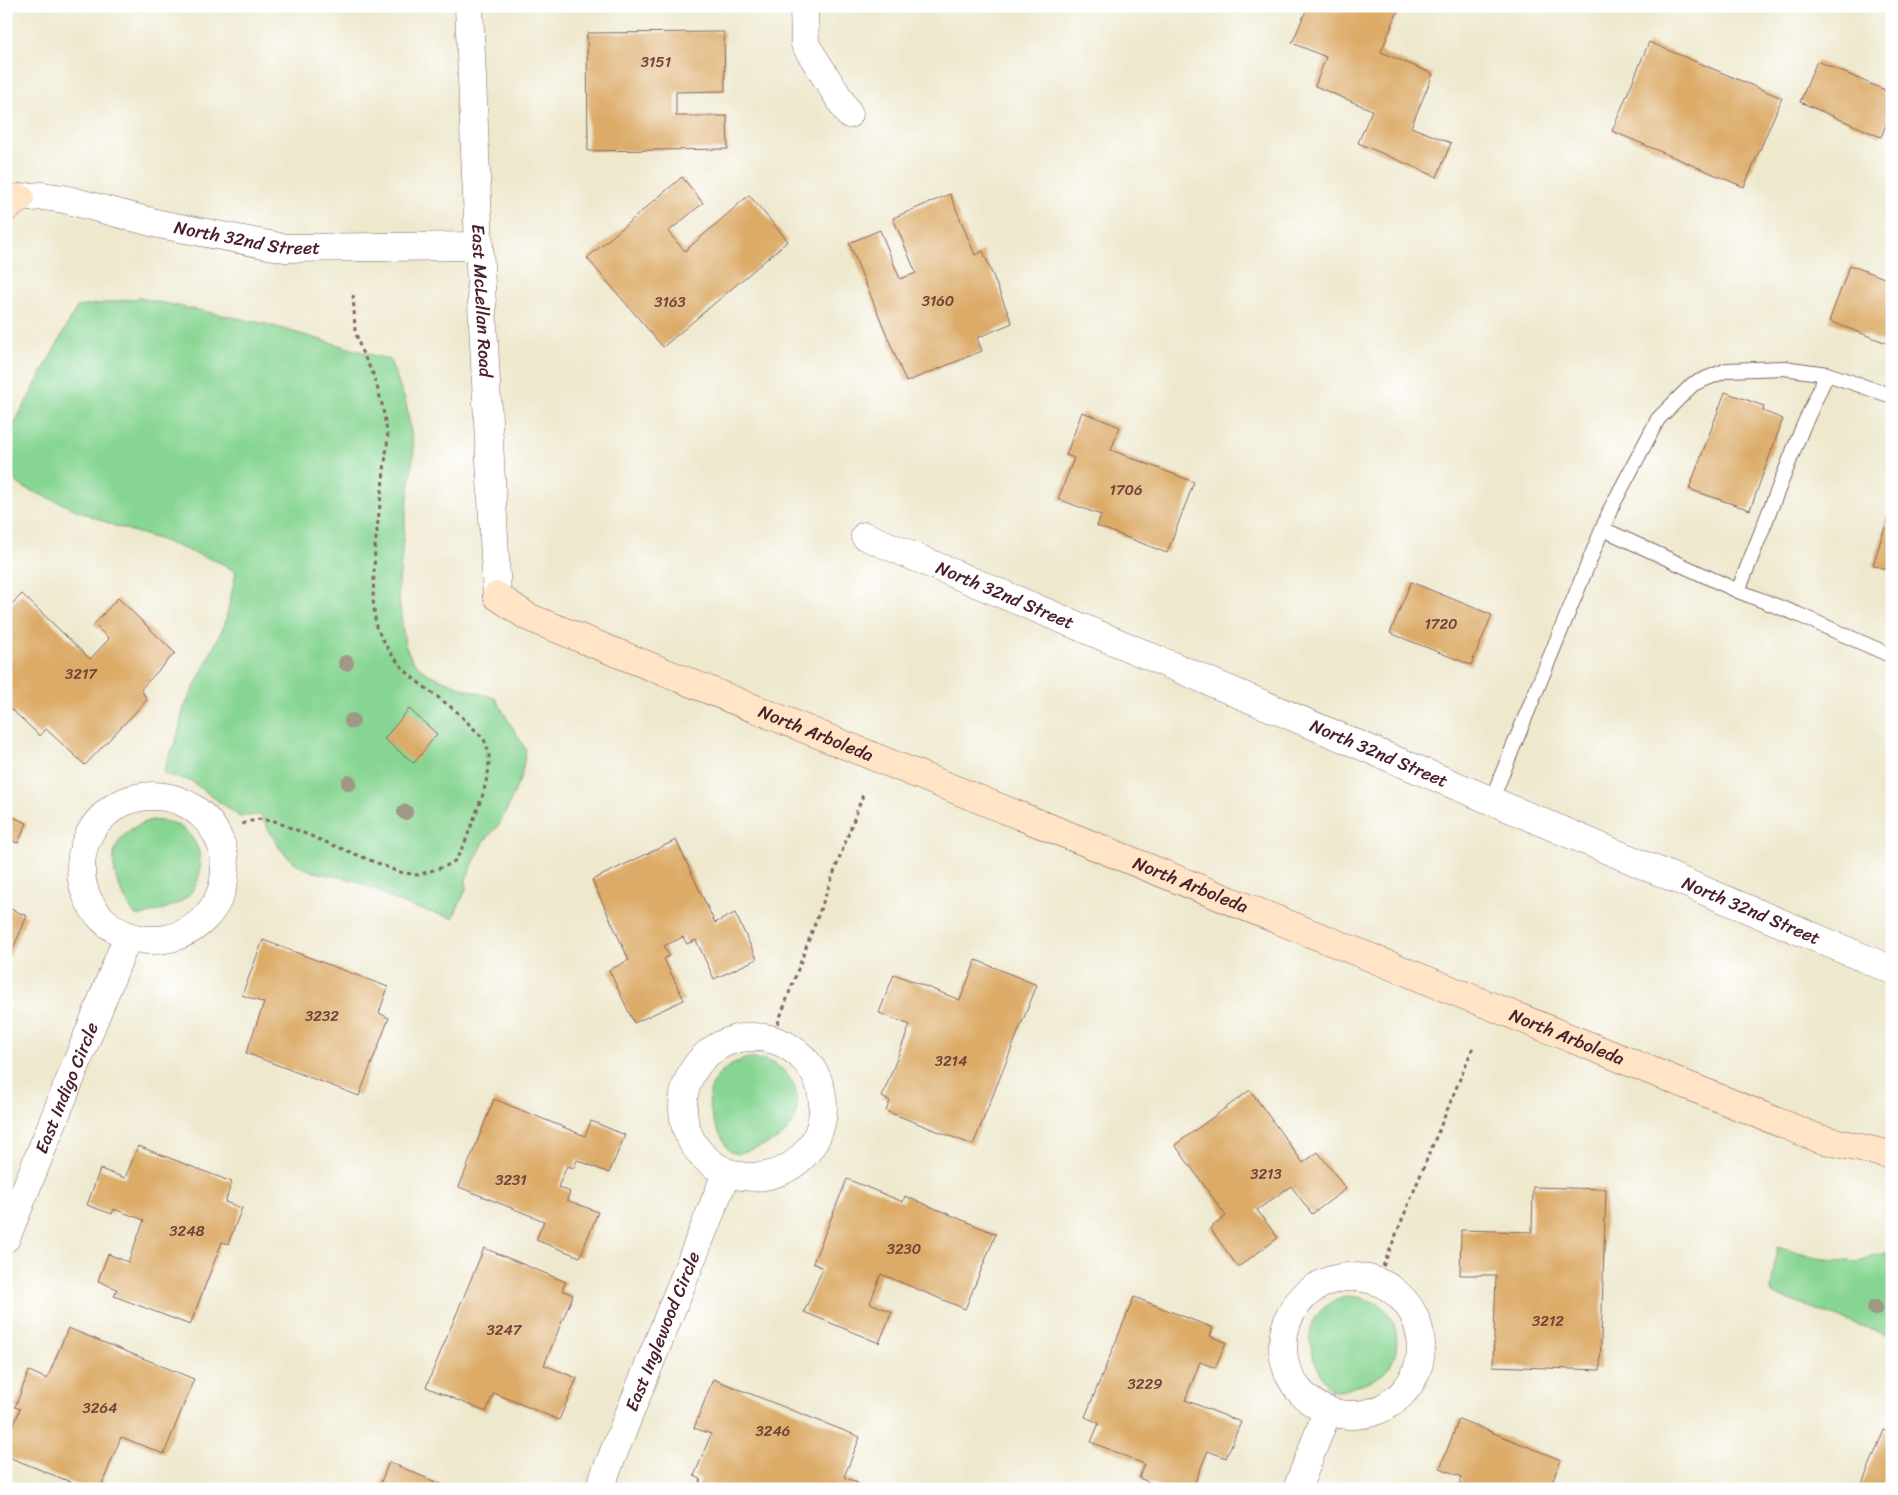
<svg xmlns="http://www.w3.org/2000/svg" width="1898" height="1495" font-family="Sriracha,sans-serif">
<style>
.green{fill:#87d593;stroke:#687a5f}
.building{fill:#dcab67}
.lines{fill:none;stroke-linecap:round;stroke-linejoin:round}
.lane-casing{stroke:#836564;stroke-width:16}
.street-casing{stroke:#836564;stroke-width:29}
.secondary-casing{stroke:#836564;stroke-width:29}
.path{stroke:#836564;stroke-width:3;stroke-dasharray:4 4;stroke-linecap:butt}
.lane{stroke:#fff;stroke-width:14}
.street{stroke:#fff;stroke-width:28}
.secondary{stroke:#ffe4c6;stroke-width:28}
.tree{fill:#9e9885}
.labels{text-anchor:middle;stroke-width:4;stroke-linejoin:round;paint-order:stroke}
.number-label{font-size:15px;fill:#6e423a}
.street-label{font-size:18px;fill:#4a1f2b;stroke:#fff}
</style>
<rect width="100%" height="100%" fill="#fff"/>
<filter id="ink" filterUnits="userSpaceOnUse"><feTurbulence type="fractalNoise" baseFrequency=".02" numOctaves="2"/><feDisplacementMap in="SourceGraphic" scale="10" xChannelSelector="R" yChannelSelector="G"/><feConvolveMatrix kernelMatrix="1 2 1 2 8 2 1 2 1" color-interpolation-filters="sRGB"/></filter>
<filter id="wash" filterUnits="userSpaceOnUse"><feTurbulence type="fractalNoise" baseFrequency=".0096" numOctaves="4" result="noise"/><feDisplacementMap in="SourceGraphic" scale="20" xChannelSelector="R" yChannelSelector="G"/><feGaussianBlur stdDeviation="1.12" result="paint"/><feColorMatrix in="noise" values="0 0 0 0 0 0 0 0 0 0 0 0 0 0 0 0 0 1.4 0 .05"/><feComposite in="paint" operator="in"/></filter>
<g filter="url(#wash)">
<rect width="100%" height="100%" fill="#eee8cd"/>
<path class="green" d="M 139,298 L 266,324 L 390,360 L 406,403 L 414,450 L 404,531 L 398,593 L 405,645 L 412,660 L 426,673 L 465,689 L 495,698 L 526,750 L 521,777 L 509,805 L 499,825 L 485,840 L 472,866 L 466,879 L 466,889 L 453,918 C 433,913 409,907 390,898 C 378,892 368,885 356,881 C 328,872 309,878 285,854 C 274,843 269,828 260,815 L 240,817 L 191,781 L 164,774 C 165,763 170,755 174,745 C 179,734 181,722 183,710 L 225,624 L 236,572 L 221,563 L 158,539 L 115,526 L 25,488 C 0,474 4,456 10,432 L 77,307 Z
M 151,820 C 160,821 169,821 177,825 C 201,838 208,869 192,891 C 182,906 157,911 141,916 L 134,914 C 110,877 98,837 151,820 Z
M 748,1058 C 757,1059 766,1059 774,1064 C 798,1076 805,1110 787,1131 C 775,1144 754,1148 738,1154 L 731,1152 L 727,1148 C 722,1137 715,1127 712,1116 C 702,1086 721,1066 748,1058 Z
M 1777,1247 L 1816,1258 L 1857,1262 L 1892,1251 L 1892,1337 L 1772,1294 L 1771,1289 Z
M 1348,1296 C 1360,1297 1370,1299 1381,1306 C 1402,1323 1403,1363 1378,1377 C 1371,1381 1363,1383 1356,1386 C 1347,1389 1340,1393 1330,1390 C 1307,1353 1294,1312 1348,1296 Z"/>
<g id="blocks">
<path class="building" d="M 1308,6 L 1400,6 L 1381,52 L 1433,74 L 1411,127 L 1451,143 L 1437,177 L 1358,143 L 1372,110 L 1315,86 L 1326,57 L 1292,43 Z
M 724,32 L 725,91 L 676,92 L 676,116 L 727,116 L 728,149 L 588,151 L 587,33 Z
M 1649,42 L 1782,98 L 1744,187 L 1612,131 Z
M 1817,61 L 1892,93 L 1892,111 L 1881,137 L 1800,102 Z
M 682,177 L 703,203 L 668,232 L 685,251 L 749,195 L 788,241 L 663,347 L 587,258 Z
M 950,194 L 975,255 L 983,251 L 1012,323 L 977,338 L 982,351 L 906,382 L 849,243 L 880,230 L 900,279 L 916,273 L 893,218 Z
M 1850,265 L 1892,281 L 1892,345 L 1829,321 Z
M 1725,392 L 1764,406 L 1763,411 L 1783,419 L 1750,510 L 1689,489 Z
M 1082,412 L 1120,427 L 1111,450 L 1194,482 L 1167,553 L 1097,526 L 1101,515 L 1058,499 L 1074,458 L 1066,455 Z
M 1888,517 L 1892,518 L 1892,571 L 1873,565 Z
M 1411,582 L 1492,615 L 1471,665 L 1390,633 Z
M 22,594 L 90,659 L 109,639 L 94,624 L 118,598 L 175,653 L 141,689 L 147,700 L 85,765 L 46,729 L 40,736 L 6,704 L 6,610 Z
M 409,709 L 437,734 L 414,763 L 384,739 Z
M 6,814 L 27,823 L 18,843 L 12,841 L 6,853 Z
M 676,840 L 715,923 L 735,913 L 757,959 L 714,979 L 696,940 L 687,944 L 683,937 L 664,946 L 669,956 L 664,959 L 684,1000 L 634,1023 L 609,970 L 629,960 L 592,880 Z
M 6,857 L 12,859 L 6,873 Z
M 6,907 L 27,916 L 10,956 L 6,954 Z
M 263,940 L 388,987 L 379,1013 L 389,1018 L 359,1096 L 246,1053 L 264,1003 L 242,995 Z
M 976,960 L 1037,985 L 973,1145 L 886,1111 L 890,1101 L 882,1097 L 910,1025 L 879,1013 L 894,974 L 960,1000 Z
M 1250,1090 L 1303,1163 L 1318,1152 L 1346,1189 L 1312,1214 L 1291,1186 L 1257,1210 L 1278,1238 L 1238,1267 L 1210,1228 L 1226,1216 L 1175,1145 Z
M 494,1099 L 585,1136 L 591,1121 L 625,1135 L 609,1173 L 577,1160 L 574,1168 L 567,1166 L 558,1187 L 570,1192 L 567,1200 L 598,1212 L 580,1257 L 536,1240 L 544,1221 L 459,1187 Z
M 138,1146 L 232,1182 L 225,1202 L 242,1208 L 228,1244 L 222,1242 L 190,1325 L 114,1296 L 117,1289 L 98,1281 L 108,1254 L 128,1262 L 144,1220 L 114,1209 L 112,1214 L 87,1205 L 100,1169 L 125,1178 Z
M 847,1179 L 903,1202 L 905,1196 L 996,1234 L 965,1309 L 881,1274 L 870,1303 L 892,1312 L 879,1343 L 804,1312 L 823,1268 L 813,1263 Z
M 1533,1187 L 1606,1189 L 1600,1370 L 1493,1366 L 1496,1275 L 1460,1275 L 1461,1230 L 1532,1232 Z
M 484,1248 L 566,1282 L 562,1290 L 573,1295 L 544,1365 L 577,1378 L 559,1420 L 494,1393 L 486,1412 L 426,1387 Z
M 1134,1297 L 1213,1328 L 1210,1336 L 1226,1342 L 1215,1368 L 1200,1362 L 1185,1400 L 1241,1422 L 1226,1458 L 1208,1451 L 1192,1489 L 1166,1489 L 1139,1478 L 1144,1464 L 1091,1442 L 1099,1423 L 1085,1417 Z
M 68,1328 L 194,1379 L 164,1454 L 121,1437 L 100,1489 L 88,1489 L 6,1456 L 6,1426 L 8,1423 L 14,1425 L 20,1409 L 15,1407 L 29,1371 L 47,1379 Z
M 713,1379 L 860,1437 L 844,1477 L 858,1483 L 855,1489 L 770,1489 L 762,1486 L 761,1489 L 697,1489 L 701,1479 L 694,1476 L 711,1434 L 694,1428 Z
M 1459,1419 L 1561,1460 L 1549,1489 L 1458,1489 L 1462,1477 L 1440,1468 Z
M 1884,1430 L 1892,1433 L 1892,1489 L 1860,1489 Z
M 389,1462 L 452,1489 L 378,1489 Z"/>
</g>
</g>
<g filter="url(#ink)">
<use href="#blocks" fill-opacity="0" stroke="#836564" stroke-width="1"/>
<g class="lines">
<defs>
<path id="lane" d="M 1603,529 L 1738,591 L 1797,614 L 1892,656
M 1738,591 L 1802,429 L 1827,374
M 1491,801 L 1611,508 L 1658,419 L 1693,384 L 1727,370 L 1784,368 L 1827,374 L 1892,396"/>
<g id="street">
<path id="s1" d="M 469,6 L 479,246 L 497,596"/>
<path d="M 804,6 L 805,44 L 849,114"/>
<path id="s2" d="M 20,198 L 42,196 L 64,199 L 159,224 L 285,248 L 479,246"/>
<path id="s3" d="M 865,536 L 1892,970"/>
<circle cx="153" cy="868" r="72"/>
<circle cx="753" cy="1107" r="70"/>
<path id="s4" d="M 6,1238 L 128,936"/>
<circle cx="1352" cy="1346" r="69"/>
<path id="s5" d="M 599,1489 L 726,1174"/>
<path d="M 1297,1489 L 1327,1412"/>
</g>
<g id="secondary">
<path d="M 6,208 L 20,198"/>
<path id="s6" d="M 497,596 L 528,617 L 1820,1139 L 1892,1155"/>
</g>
</defs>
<use href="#lane" class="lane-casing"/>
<use href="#street" class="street-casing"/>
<use href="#secondary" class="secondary-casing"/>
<path class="path" d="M 242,824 L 257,819 L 274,821 L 399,872 L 418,875 L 446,866 L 456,860 L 466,840 L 483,794 L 489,769 L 489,753 L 484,739 L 456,711 L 414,679 L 400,665 L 389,651 L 376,627 L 373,599 L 375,547 L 388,437 L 382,404 L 374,376 L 361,350 L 355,330 L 353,291
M 772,1039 L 863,795
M 1377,1281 L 1473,1047"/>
<use href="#lane" class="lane"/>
<use href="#street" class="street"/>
<use href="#secondary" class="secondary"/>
</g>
<g class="tree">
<circle cx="346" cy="663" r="8"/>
<circle cx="352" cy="721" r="8"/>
<circle cx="349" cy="783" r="8"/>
<circle cx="405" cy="812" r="8"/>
<circle cx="1875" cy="1308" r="8"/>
</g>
</g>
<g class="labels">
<g class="number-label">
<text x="656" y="67">3151</text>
<text x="938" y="306">3160</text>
<text x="670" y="307">3163</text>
<text x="1126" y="495">1706</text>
<text x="1441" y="629">1720</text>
<text x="81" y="679">3217</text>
<text x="322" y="1021">3232</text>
<text x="951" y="1066">3214</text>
<text x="1266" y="1179">3213</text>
<text x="511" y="1185">3231</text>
<text x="187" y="1236">3248</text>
<text x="904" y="1254">3230</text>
<text x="1548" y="1326">3212</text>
<text x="504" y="1335">3247</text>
<text x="1145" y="1389">3229</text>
<text x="100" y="1413">3264</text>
<text x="773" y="1436">3246</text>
</g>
<g class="street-label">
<text dy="6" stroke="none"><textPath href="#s2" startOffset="232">North 32nd Street</textPath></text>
<text dy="6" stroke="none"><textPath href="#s1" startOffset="295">East McLellan Road</textPath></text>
<text dy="6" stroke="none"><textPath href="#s3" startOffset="152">North 32nd Street</textPath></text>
<text dy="6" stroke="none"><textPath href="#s6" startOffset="348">North Arboleda</textPath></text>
<text dy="6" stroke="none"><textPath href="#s3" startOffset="558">North 32nd Street</textPath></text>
<text dy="6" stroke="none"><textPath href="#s6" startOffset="752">North Arboleda</textPath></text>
<text dy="6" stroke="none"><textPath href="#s3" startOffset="962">North 32nd Street</textPath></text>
<text dy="6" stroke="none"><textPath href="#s6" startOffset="1158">North Arboleda</textPath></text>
<text dy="6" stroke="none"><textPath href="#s4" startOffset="162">East Indigo Circle</textPath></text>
<text dy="6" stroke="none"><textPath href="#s5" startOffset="170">East Inglewood Circle</textPath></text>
</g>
</g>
<rect width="1898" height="1495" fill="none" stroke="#fff" stroke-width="25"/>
</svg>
